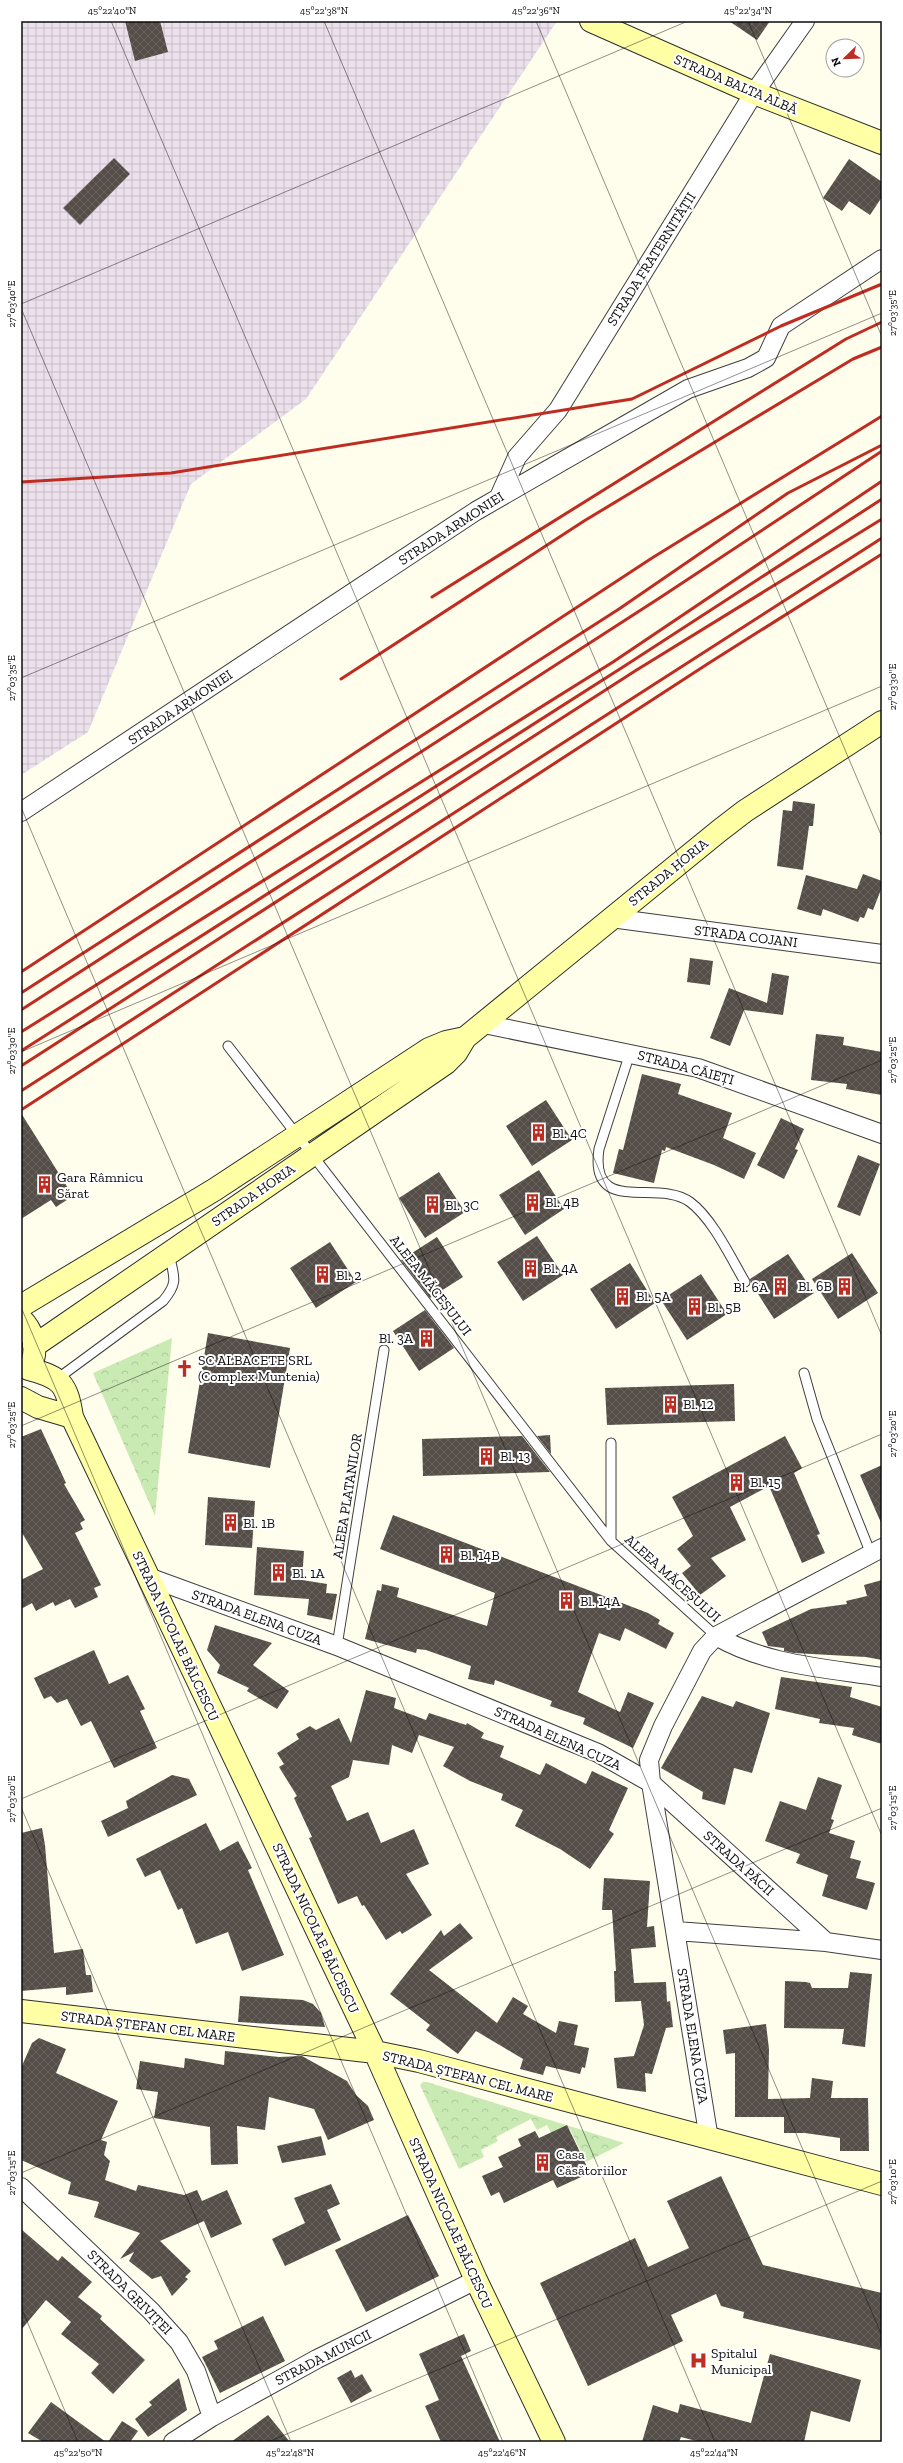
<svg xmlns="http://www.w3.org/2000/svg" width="903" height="2463" font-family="'Zilla Slab',serif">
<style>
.industrial{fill:url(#industrial-grid)}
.park{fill:url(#park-crowns)}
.building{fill:url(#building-cross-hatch)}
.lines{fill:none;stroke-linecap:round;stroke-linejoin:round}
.lane-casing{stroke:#3f3f3f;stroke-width:11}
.street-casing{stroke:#3f3f3f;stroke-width:20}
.secondary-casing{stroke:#2e2e2e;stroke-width:24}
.lane{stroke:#fff;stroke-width:9}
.street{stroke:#fff;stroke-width:18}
.secondary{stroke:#ffffa6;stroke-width:22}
.rail{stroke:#bf2c21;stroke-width:3}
.ticks{fill:none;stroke:#0c0c0c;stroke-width:1;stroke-opacity:0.45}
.labels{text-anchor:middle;stroke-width:4;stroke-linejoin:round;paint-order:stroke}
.street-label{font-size:14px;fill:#0c0c0c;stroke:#fff}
.poi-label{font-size:14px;fill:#0c0c0c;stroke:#fff;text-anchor:start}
.neatline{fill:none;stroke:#0c0c0c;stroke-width:1.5}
.ticks-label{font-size:10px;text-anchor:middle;fill:#0c0c0c}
</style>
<defs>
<pattern id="industrial-grid" width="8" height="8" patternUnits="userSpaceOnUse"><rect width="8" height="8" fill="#ebe0eb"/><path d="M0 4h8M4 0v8" fill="none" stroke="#c8bfc8"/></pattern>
<pattern id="park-crowns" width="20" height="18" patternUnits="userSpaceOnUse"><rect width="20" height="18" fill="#caeab4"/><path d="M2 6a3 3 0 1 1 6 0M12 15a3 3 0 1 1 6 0" fill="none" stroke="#acc89a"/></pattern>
<pattern id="building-cross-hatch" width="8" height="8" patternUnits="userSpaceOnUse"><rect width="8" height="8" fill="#554e48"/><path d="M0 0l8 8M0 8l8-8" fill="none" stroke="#68635e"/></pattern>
</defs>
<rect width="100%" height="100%" fill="#fffdeb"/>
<path class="industrial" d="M 21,21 L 557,21 L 306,399 L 191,484 L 88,732 L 21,775 Z"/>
<path class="park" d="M 172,1338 L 155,1516 L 93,1373 Z
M 423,2082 L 427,2082 L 624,2143 L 586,2162 L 570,2129 L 553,2137 L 547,2125 L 537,2130 L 531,2119 L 496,2137 L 498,2141 L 481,2150 L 484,2157 L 459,2169 L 420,2085 Z"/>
<path class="building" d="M 125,21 L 160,21 L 168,52 L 135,61 Z
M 729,21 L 770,21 L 757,40 Z
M 114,158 L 130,174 L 80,225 L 63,208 Z
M 849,159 L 882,182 L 882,197 L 870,215 L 849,201 L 842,211 L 823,198 Z
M 793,801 L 815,804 L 813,826 L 809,826 L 803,870 L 777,866 L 783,810 L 792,811 Z
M 863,874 L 882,881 L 882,887 L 873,910 L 868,908 L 864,918 L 860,917 L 858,922 L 823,909 L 821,916 L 797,909 L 806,875 L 857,889 Z
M 690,958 L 713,961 L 710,985 L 687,982 Z
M 772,973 L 789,976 L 783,1015 L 744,1010 L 730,1046 L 710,1038 L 729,988 L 767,1003 Z
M 816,1034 L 844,1037 L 843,1045 L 882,1052 L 882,1095 L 846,1089 L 847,1084 L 811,1080 Z
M 642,1074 L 681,1084 L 678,1094 L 732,1113 L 723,1138 L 756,1153 L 744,1179 L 714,1165 L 666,1147 L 665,1151 L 662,1150 L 654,1183 L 613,1173 L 619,1149 L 623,1150 Z
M 546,1100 L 572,1140 L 532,1166 L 506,1126 Z
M 21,1113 L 73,1196 L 56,1207 L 51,1200 L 21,1219 Z
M 781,1118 L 804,1129 L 795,1149 L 798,1150 L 784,1179 L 757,1165 Z
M 858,1155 L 880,1164 L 860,1216 L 837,1207 Z
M 539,1170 L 564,1209 L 525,1235 L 499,1195 Z
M 439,1172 L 465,1212 L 425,1238 L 399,1198 Z
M 537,1236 L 563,1275 L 523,1301 L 497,1262 Z
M 437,1237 L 463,1277 L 430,1298 L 401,1260 Z
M 330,1242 L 356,1282 L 316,1308 L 290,1268 Z
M 852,1253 L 878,1293 L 838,1319 L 812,1279 Z
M 788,1254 L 814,1293 L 774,1319 L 751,1283 L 750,1279 Z
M 630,1263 L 655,1303 L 616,1329 L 590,1289 Z
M 701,1274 L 727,1314 L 687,1340 L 661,1300 Z
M 425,1310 L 454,1348 L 419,1371 L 393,1331 Z
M 208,1333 L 290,1348 L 270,1468 L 188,1453 Z
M 734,1384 L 735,1421 L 607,1425 L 605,1388 Z
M 41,1429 L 66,1483 L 64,1484 L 85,1520 L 80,1523 L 83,1529 L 75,1533 L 101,1585 L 94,1588 L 98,1597 L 75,1608 L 70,1599 L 55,1606 L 53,1602 L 36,1611 L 32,1603 L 21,1609 L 21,1580 L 43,1569 L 21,1531 L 21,1437 Z
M 550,1435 L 551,1454 L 537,1436 Z
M 522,1436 L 550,1472 L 423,1476 L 422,1439 Z
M 785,1436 L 802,1468 L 794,1473 L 820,1534 L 817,1535 L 825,1553 L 802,1563 L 769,1486 L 730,1507 L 746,1540 L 711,1558 L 726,1576 L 700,1595 L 682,1573 L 691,1566 L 677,1549 L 693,1536 L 672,1497 Z
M 882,1465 L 882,1525 L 860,1475 Z
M 208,1497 L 255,1501 L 252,1548 L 205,1545 Z
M 393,1515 L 648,1613 L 660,1620 L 658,1624 L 674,1633 L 666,1649 L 625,1628 L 620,1641 L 599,1633 L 578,1692 L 620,1712 L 628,1692 L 654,1703 L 633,1748 L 583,1724 L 585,1718 L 550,1706 L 552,1701 L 495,1680 L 494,1685 L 468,1679 L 471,1666 L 426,1650 L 417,1649 L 416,1653 L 365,1639 L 377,1590 L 381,1591 L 382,1584 L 399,1588 L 397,1597 L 487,1626 L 495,1593 L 380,1549 Z
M 257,1547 L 304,1551 L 302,1580 L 327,1584 L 326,1593 L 337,1594 L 332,1620 L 307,1615 L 309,1599 L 254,1595 Z
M 882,1580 L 882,1660 L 866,1657 L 794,1653 L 784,1651 L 784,1648 L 768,1646 L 762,1632 L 811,1609 L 847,1604 L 846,1601 L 867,1596 L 864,1585 Z
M 215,1625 L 272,1643 L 253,1665 L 289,1691 L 277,1709 L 247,1691 L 249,1688 L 217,1673 L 220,1665 L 207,1650 Z
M 94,1650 L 109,1684 L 128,1675 L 145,1709 L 140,1711 L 157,1748 L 114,1768 L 91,1721 L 81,1726 L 67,1699 L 57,1703 L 51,1696 L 44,1699 L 34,1678 Z
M 781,1677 L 852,1687 L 850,1697 L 882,1707 L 882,1744 L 852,1735 L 854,1728 L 819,1723 L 820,1719 L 775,1709 Z
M 366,1690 L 396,1698 L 394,1708 L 426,1720 L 429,1713 L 466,1725 L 467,1723 L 484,1733 L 481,1738 L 504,1746 L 500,1757 L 540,1775 L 546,1763 L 586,1784 L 592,1771 L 628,1788 L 609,1830 L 614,1834 L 590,1869 L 560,1849 L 515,1826 L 523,1810 L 501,1800 L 503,1794 L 470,1781 L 443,1766 L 454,1747 L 419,1735 L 412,1753 L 392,1745 L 389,1765 L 353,1760 L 349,1777 L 331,1786 L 347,1821 L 368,1812 L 381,1843 L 414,1829 L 429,1864 L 406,1874 L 432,1915 L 402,1934 L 400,1931 L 386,1940 L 364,1905 L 362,1906 L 357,1896 L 338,1904 L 309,1838 L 312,1837 L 294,1798 L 297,1796 L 279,1767 L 284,1764 L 277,1753 L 299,1739 L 296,1734 L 310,1726 L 316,1730 L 339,1718 L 351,1743 Z
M 702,1696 L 733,1707 L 736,1701 L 770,1713 L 752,1773 L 734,1768 L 725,1805 L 702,1799 L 703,1792 L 661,1768 Z
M 172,1775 L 189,1779 L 197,1795 L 108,1837 L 101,1821 L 128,1808 L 126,1801 Z
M 818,1777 L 842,1785 L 831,1819 L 834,1820 L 829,1833 L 855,1841 L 850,1858 L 861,1861 L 856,1878 L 875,1883 L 867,1910 L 822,1896 L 828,1875 L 796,1863 L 800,1854 L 765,1841 L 780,1801 L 806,1810 Z
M 206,1823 L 220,1851 L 238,1841 L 252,1868 L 248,1870 L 284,1955 L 242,1971 L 228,1932 L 196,1944 L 182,1908 L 178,1910 L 160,1870 L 145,1877 L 136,1859 Z
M 42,1828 L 45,1845 L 54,1953 L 83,1949 L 86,1975 L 91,1975 L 93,1992 L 66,1995 L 66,1987 L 21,1991 L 21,1833 Z
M 604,1878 L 650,1881 L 647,1927 L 654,1926 L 656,1947 L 631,1949 L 634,1983 L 666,1982 L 667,2002 L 670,2001 L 673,2027 L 666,2028 L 652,2074 L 645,2073 L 646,2092 L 617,2088 L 614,2058 L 634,2056 L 644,2025 L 641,2001 L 615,2002 L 614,1971 L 616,1971 L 612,1910 L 602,1910 Z
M 460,1923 L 473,1938 L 429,1970 L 497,2023 L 513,1997 L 528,2006 L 523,2014 L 556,2033 L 559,2021 L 578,2025 L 574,2045 L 589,2048 L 585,2068 L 582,2067 L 580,2074 L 546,2066 L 543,2075 L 520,2069 L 523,2059 L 476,2031 L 458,2054 L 426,2030 L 430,2025 L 390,1994 L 441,1930 L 444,1936 Z
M 850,1972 L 872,1974 L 865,2047 L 842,2044 L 844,2029 L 784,2028 L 785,1981 L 806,1982 L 810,1983 L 812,1988 L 848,1988 Z
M 240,1996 L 303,2000 L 313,2004 L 321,2013 L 325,2027 L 238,2022 Z
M 766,2024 L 769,2049 L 768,2099 L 810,2098 L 812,2078 L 833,2081 L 831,2098 L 868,2098 L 869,2151 L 840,2151 L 840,2138 L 805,2133 L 784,2133 L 784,2117 L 735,2117 L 735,2053 L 726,2054 L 723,2030 Z
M 39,2038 L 66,2049 L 56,2073 L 118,2101 L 101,2140 L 107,2142 L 104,2155 L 110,2161 L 105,2180 L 136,2191 L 138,2185 L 184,2195 L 197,2190 L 202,2201 L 227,2190 L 242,2224 L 211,2238 L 204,2221 L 160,2241 L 191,2271 L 185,2277 L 188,2279 L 172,2296 L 161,2276 L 152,2279 L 129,2261 L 134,2252 L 120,2259 L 140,2233 L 94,2217 L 99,2202 L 68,2194 L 71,2182 L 21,2160 L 21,2068 L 32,2043 Z
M 225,2051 L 279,2057 L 302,2056 L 347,2081 L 356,2095 L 368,2106 L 374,2120 L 328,2140 L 314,2109 L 269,2097 L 265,2130 L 237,2126 L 238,2164 L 211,2165 L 210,2127 L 154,2118 L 158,2092 L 136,2089 L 140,2061 L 184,2068 L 185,2058 L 224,2065 Z
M 567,2125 L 590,2173 L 557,2188 L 553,2180 L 504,2203 L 499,2192 L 491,2196 L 482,2176 L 503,2167 L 498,2157 L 521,2146 L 518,2139 L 535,2131 L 539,2138 Z
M 321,2136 L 326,2155 L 282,2163 L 277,2146 Z
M 721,2176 L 763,2265 L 882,2293 L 882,2340 L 880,2350 L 743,2318 L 744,2312 L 721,2306 L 716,2294 L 671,2315 L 683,2341 L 588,2386 L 540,2283 L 635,2238 L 648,2267 L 689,2248 L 667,2201 Z
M 331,2184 L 340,2204 L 327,2210 L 341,2240 L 285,2266 L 272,2239 L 305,2223 L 294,2198 Z
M 408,2215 L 439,2276 L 366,2312 L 335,2250 Z
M 21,2229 L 58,2261 L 62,2256 L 92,2282 L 78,2297 L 102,2316 L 100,2319 L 145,2360 L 113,2394 L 91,2373 L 99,2364 L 61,2334 L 71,2322 L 46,2300 L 21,2330 Z
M 263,2316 L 285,2361 L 220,2393 L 202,2357 L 218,2349 L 214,2341 Z
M 464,2334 L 471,2351 L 461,2356 L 500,2442 L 441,2442 L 425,2406 L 439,2400 L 419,2354 Z
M 770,2354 L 861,2380 L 850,2422 L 811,2411 L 804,2442 L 700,2442 L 681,2437 L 679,2442 L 642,2442 L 653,2405 L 678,2413 L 680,2404 L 751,2423 Z
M 351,2370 L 355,2378 L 362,2374 L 372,2391 L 351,2403 L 337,2378 Z
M 179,2378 L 187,2410 L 148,2437 L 135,2419 L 152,2405 L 149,2402 Z
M 51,2402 L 106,2442 L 43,2442 L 28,2433 Z
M 268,2415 L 290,2442 L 231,2442 Z
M 122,2421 L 138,2431 L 130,2442 L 108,2442 Z"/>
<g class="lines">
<defs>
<path id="lane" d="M 228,1046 L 611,1541 L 716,1636
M 630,1053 L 599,1149 C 589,1217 658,1178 690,1202 C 712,1218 731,1258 745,1282
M 804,1373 L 817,1419 L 871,1554
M 57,1379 L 163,1301 C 179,1282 174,1277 169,1254
M 611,1541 L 611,1443
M 337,1646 L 384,1350"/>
<path id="street" d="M 499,497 L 517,457 L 558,410 L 754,93 L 805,21
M 21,812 L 476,511 L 688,389 L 748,368 L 766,358 L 781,326 L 882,259
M 611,918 L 882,954
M 484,1024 L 698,1068 L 882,1134
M 148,1577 L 337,1646 L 598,1753 L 651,1783 L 709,2139
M 716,1636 C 766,1665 825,1668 882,1677
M 676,1931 L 826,1942 L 882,1950
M 826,1942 L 651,1783 L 649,1760 L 663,1726 L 702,1651 L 716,1636 L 882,1548
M 21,2187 L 151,2311 L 179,2342 L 196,2371 L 212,2417
M 173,2442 L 212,2417 L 317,2359 L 476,2280"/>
<path id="secondary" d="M 591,21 L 754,93 L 882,143
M 21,1306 L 214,1190 L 429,1049 L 446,1042 L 465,1038
M 21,1319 C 32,1330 37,1345 33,1360
M 34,1346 L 446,1063 L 456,1053 L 465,1038 L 719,831 L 745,811 L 882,722
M 29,1369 C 61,1377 67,1384 72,1417 L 375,2052 L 476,2280 L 554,2442
M 21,1398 L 38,1407 L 72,1417
M 21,2011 L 375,2052 L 419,2061 L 882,2184"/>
</defs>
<use href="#lane" class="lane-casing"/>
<use href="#street" class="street-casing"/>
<use href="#secondary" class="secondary-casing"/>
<use href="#lane" class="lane"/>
<use href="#street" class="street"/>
<use href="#secondary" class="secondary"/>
<path class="rail" d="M 21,482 L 171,473 L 632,399 L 781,326 L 882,284
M 432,597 L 846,339 L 882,322
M 341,679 L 584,521 L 853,359 L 882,347
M 21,972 L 652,558 L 882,416
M 21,993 L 619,609 L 788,493 L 882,445
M 21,1010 L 661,597 L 882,451
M 21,1032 L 613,662 L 882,481
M 21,1051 L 623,667 L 882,499
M 21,1066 L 635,671 L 882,519
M 21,1091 L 882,538
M 21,1110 L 709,663 L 882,554"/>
</g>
<path class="ticks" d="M 111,21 L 882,1836M 324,21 L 882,1336M 536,21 L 882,837M 748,21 L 882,337M 21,304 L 688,21M 21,308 L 882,2336M 21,678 L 882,313M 21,807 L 715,2442M 21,1052 L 882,686M 21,1307 L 503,2442M 21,1426 L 882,1060M 21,1799 L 882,1434M 21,1807 L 291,2442M 21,2173 L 882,1808M 21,2307 L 78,2442M 268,2442 L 882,2181"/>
<defs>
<symbol id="building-bare" viewBox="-9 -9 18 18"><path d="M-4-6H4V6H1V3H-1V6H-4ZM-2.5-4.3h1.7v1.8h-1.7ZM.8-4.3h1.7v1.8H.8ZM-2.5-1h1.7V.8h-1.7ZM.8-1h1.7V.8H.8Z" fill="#bf2c21" stroke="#fff" stroke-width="2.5" paint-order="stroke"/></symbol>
<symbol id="church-bare" viewBox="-9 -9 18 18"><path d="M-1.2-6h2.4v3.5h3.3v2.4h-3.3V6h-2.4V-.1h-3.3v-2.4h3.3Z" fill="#bf2c21" stroke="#fff" stroke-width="2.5" paint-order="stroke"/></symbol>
<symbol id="hospital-bare" viewBox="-9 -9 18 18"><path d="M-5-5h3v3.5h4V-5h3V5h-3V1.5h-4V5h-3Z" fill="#bf2c21" stroke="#fff" stroke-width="2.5" paint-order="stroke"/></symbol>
</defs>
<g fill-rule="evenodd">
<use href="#building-bare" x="526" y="1120" width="25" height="25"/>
<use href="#building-bare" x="32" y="1172" width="25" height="25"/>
<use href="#building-bare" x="520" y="1190" width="25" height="25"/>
<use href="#building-bare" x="420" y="1192" width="25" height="25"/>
<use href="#building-bare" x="518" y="1256" width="25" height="25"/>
<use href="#building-bare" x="310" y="1262" width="25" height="25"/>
<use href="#building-bare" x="832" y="1274" width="25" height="25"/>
<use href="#building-bare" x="768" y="1274" width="25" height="25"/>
<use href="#building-bare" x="610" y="1284" width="25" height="25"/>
<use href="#building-bare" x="682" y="1294" width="25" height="25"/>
<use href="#building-bare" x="414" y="1326" width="25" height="25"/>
<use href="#church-bare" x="172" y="1356" width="25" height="25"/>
<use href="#building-bare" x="658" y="1392" width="25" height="25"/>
<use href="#building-bare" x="474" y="1444" width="25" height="25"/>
<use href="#building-bare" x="724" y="1470" width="25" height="25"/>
<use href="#building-bare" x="218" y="1510" width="25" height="25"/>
<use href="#building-bare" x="434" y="1542" width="25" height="25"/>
<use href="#building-bare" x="266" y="1560" width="25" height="25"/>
<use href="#building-bare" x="554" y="1588" width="25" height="25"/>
<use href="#building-bare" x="530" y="2150" width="25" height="25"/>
<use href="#hospital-bare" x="686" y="2348" width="25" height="25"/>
</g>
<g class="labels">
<g class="street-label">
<text transform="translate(736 84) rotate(23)" y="5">STRADA BALTA ALBĂ</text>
<text transform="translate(651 259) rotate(-58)" y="5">STRADA FRATERNITĂȚII</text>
<text transform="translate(451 528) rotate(-33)" y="5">STRADA ARMONIEI</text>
<text transform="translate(180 707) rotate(-34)" y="5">STRADA ARMONIEI</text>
<text transform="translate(668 872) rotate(-39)" y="5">STRADA HORIA</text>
<text transform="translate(746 936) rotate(7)" y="5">STRADA COJANI</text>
<text transform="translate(686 1067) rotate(15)" y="5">STRADA CĂIEȚI</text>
<text transform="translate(253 1195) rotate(-35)" y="5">STRADA HORIA</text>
<text transform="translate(431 1285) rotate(52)" y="5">ALEEA MĂCEȘULUI</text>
<text transform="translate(347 1496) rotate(-81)" y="5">ALEEA PLATANILOR</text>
<text transform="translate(673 1578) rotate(42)" y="5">ALEEA MĂCEȘULUI</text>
<text transform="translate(257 1617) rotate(20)" y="5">STRADA ELENA CUZA</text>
<text transform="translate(176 1636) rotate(65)" y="5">STRADA NICOLAE BĂLCESCU</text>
<text transform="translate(558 1738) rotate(24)" y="5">STRADA ELENA CUZA</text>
<text transform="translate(739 1863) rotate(42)" y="5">STRADA PĂCII</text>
<text transform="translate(316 1928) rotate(65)" y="5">STRADA NICOLAE BĂLCESCU</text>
<text transform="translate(148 2026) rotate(7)" y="5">STRADA ȘTEFAN CEL MARE</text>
<text transform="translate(693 2036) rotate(81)" y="5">STRADA ELENA CUZA</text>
<text transform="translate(468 2076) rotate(14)" y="5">STRADA ȘTEFAN CEL MARE</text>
<text transform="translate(451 2223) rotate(66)" y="5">STRADA NICOLAE BĂLCESCU</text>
<text transform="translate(130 2292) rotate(45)" y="5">STRADA GRIVIȚEI</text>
<text transform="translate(323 2357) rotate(-27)" y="5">STRADA MUNCII</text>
</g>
<g class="poi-label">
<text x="552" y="1138">Bl. 4C</text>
<text x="57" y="1182">Gara Râmnicu<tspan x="57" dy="16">Sărat</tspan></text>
<text x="545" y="1207">Bl. 4B</text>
<text x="445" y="1210">Bl. 3C</text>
<text x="543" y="1273">Bl. 4A</text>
<text x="336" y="1280">Bl. 2</text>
<text x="832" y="1291" text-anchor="end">Bl. 6B</text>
<text x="768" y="1292" text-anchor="end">Bl. 6A</text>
<text x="636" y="1301">Bl. 5A</text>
<text x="707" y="1312">Bl. 5B</text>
<text x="413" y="1343" text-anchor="end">Bl. 3A</text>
<text x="198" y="1365">SC ALBACETE SRL<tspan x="198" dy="16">(Complex Muntenia)</tspan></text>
<text x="683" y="1409">Bl. 12</text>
<text x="500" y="1461">Bl. 13</text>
<text x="750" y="1487">Bl. 15</text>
<text x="243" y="1528">Bl. 1B</text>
<text x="460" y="1560">Bl. 14B</text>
<text x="292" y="1578">Bl. 1A</text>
<text x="580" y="1606">Bl. 14A</text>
<text x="556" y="2159">Casa<tspan x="556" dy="16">Căsătoriilor</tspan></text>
<text x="711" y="2358">Spitalul<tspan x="711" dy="16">Municipal</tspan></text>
</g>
</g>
<rect width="903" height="2463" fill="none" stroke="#ffffff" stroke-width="44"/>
<g transform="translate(845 58) rotate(247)"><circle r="19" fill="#ffffff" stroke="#9e9e9e"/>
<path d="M0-3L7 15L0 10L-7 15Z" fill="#bf2c21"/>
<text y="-6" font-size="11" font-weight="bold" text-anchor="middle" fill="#0c0c0c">N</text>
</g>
<rect x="22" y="22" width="859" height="2419" class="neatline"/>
<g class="ticks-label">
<text x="112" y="14">45°22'40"N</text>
<text x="324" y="14">45°22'38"N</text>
<text x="536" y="14">45°22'36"N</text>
<text x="748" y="14">45°22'34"N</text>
<text transform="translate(11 304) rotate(-90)" y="4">27°03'40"E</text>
<text transform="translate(892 313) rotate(-90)" y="4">27°03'35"E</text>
<text transform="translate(11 678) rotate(-90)" y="4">27°03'35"E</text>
<text transform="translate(892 687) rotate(-90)" y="4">27°03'30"E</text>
<text transform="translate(11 1051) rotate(-90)" y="4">27°03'30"E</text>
<text transform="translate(892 1060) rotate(-90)" y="4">27°03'25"E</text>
<text transform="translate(11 1425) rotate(-90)" y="4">27°03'25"E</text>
<text transform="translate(892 1434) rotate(-90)" y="4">27°03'20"E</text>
<text transform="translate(11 1799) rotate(-90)" y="4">27°03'20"E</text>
<text transform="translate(892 1808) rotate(-90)" y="4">27°03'15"E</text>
<text transform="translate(11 2173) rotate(-90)" y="4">27°03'15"E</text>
<text transform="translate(892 2182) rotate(-90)" y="4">27°03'10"E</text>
<text x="78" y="2456">45°22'50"N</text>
<text x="290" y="2456">45°22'48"N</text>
<text x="502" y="2456">45°22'46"N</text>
<text x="714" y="2456">45°22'44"N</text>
</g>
</svg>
